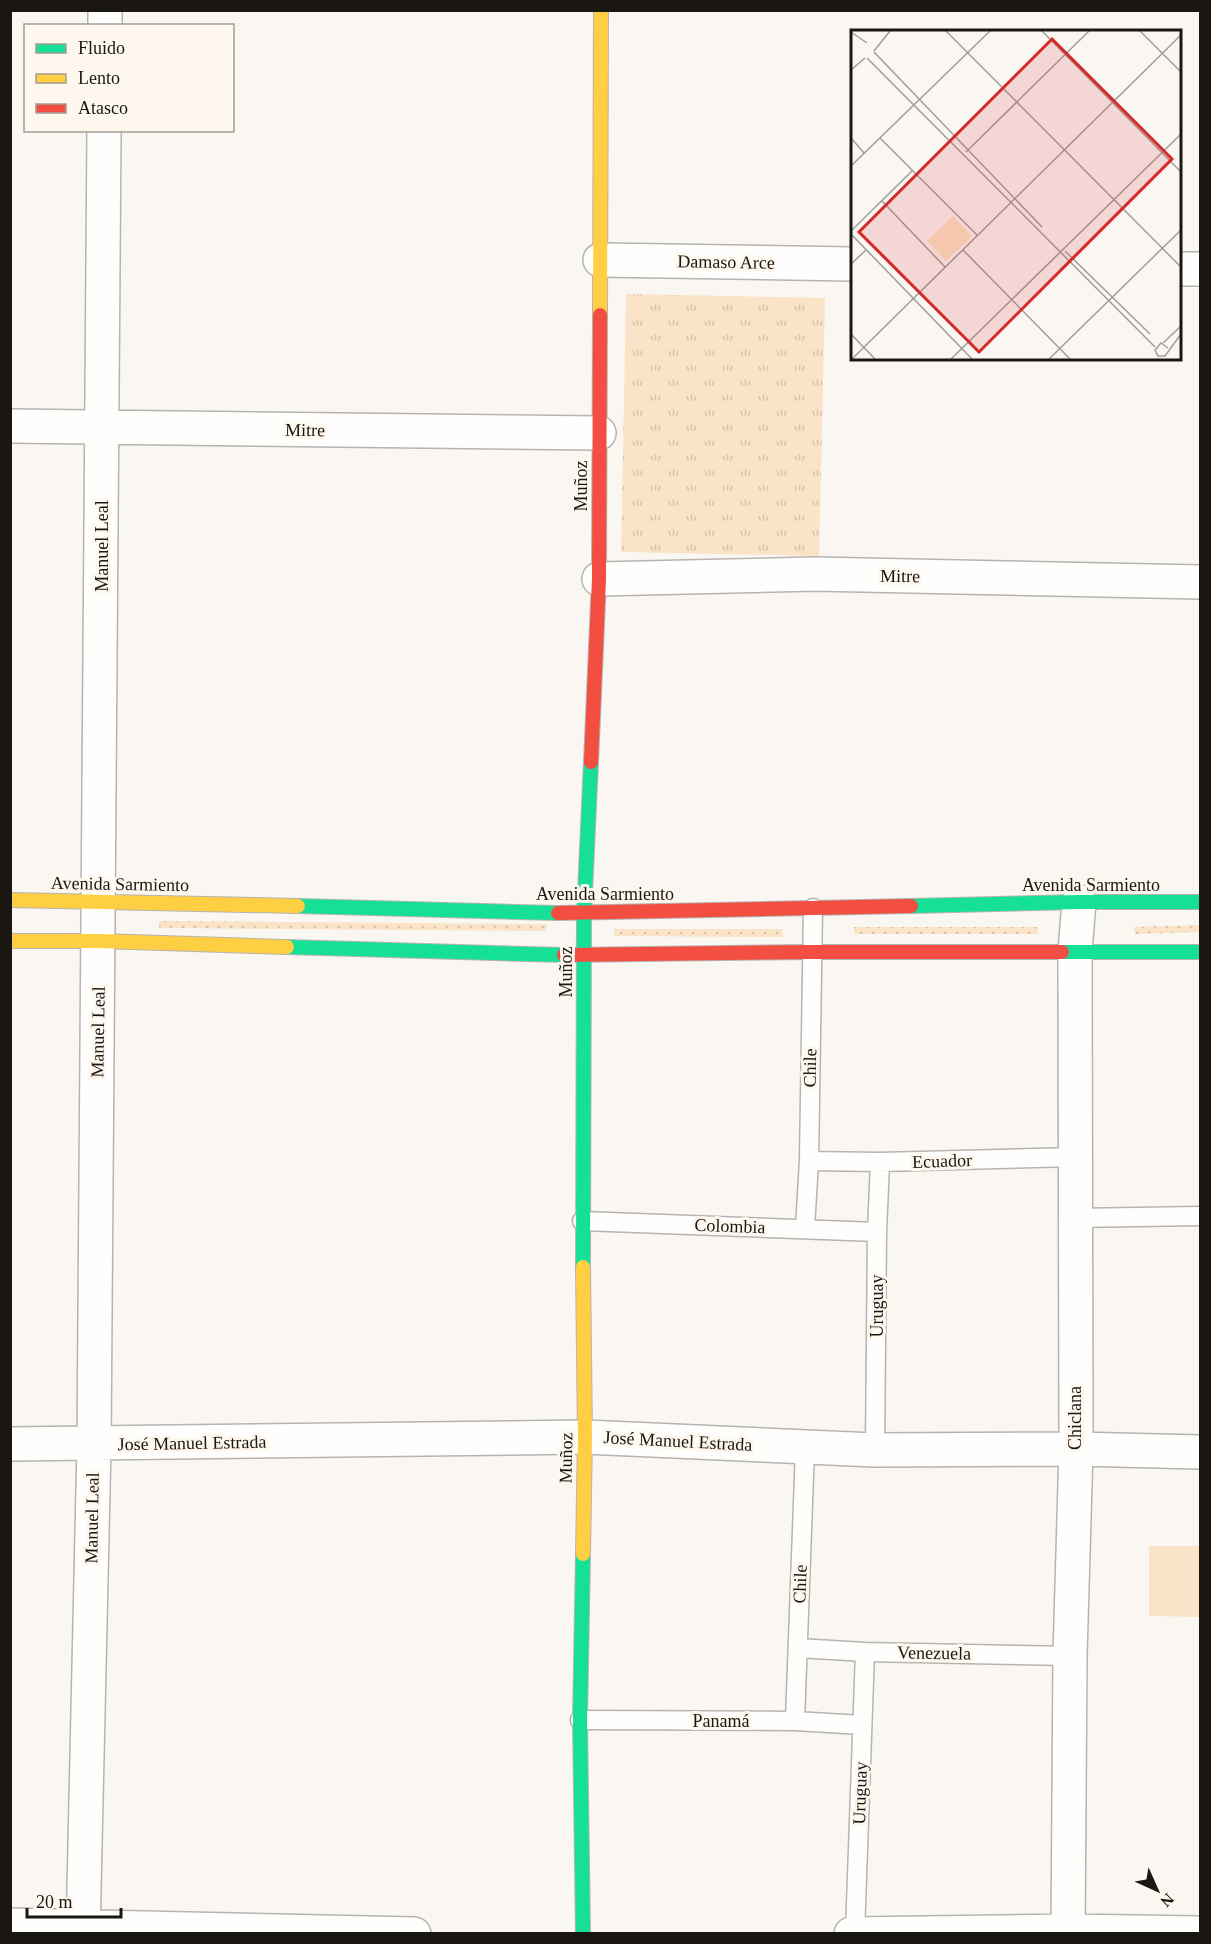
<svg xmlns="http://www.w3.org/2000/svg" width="1211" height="1944" font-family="'Times New Roman',serif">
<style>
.grass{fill:url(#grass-dots)}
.park{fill:url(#park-tufts)}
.pitch{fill:#fbe3c7}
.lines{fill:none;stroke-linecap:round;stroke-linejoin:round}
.lane-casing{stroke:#b7b3b0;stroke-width:21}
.street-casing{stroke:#b7b3b0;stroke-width:36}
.fast-casing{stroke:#b7b3b0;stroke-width:16}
.slow-casing{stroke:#b7b3b0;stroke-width:16}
.jam-casing{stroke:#b7b3b0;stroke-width:16}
.lane{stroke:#fefefd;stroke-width:18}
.street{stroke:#fefefd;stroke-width:33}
.fast{stroke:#16e098;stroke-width:14}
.slow{stroke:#ffcf43;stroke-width:14}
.jam{stroke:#f24e42;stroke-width:14}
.labels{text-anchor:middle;stroke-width:6;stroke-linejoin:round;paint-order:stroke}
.street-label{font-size:18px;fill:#1a1713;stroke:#fef7ee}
.inset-road{fill:none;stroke:#a09d99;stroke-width:1.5}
.view{fill:#d62828;fill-opacity:0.15;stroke:#d62828;stroke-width:3}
.inset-edge{fill:none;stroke:#1a1713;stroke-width:3}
</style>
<defs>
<pattern id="grass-dots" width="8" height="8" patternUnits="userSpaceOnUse" patternTransform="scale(1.5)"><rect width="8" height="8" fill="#fbe3c7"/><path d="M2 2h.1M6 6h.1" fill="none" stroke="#d7c2aa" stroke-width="1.8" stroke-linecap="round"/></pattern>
<pattern id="park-tufts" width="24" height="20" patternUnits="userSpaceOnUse" patternTransform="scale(1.5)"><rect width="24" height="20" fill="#fbe3c7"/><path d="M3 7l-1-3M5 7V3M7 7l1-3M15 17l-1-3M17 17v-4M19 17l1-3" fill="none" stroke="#d7c2aa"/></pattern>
</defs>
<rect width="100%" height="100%" fill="#faf6f2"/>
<path class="grass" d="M 159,921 L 547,924 L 546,931 L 159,928 Z
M 1200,925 L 1200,932 L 1135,934 L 1134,927 Z
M 854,927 L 1038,927 L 1038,934 L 854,934 Z
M 614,929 L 782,929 L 783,937 L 614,936 Z"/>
<path class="park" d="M 626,294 L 825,298 L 819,556 L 621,552 Z"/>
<path class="pitch" d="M 1149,1546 L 1200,1546 L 1200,1617 L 1149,1616 Z"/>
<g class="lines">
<defs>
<path id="lane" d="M 809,1161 L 880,1162 L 1075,1157
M 1075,1218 L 1200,1216
M 582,1221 L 877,1232
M 805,1228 L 809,1161 L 813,908
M 875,1450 L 877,1232 L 880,1162
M 798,1648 L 865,1652 L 1070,1656
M 580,1720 L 795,1721 L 862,1725
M 795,1721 L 805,1448
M 855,1933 L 865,1652"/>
<path id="street" d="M 105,26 L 105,10
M 600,260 L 852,264
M 1180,269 L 1200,269
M 10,426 L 599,433
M 599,579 L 815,574 L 1200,582
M 10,1444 L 585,1437 L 875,1450 L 1076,1449 L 1200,1452
M 10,1925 L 414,1934
M 83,1934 L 94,1445 L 104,130
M 851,1934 L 1068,1931 L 1200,1933
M 1068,1934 L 1070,1656 L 1076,1449 L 1075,951 L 1079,902"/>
<path id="fast" d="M 298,906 L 558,913
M 911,906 L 1079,902 L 1200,902
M 287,947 L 564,955
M 1062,952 L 1200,952
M 583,1267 L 584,914 L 591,762
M 583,1554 L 580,1720 L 583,1934"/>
<path id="slow" d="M 600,315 L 601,10
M 10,900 L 298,906
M 10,941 L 99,941 L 287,947
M 583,1267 L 585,1437 L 583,1554"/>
<path id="jam" d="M 591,762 L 599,579 L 600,315
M 558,913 L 911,906
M 564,955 L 812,952 L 1062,952"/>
</defs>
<use href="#lane" class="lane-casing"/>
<use href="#street" class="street-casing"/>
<use href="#fast" class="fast-casing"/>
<use href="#slow" class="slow-casing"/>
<use href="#jam" class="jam-casing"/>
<use href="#lane" class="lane"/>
<use href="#street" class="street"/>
<use href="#fast" class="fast"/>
<use href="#slow" class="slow"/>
<use href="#jam" class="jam"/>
</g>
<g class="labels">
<g class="street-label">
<text transform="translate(726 262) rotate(1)" y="6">Damaso Arce</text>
<text transform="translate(305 430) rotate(1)" y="6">Mitre</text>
<text transform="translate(581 486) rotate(-90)" y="6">Muñoz</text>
<text transform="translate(102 546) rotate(-90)" y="6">Manuel Leal</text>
<text transform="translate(900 576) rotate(1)" y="6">Mitre</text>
<text transform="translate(120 884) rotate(1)" y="6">Avenida Sarmiento</text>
<text x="1091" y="891">Avenida Sarmiento</text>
<text x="605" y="900">Avenida Sarmiento</text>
<text transform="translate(566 972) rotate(-90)" y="6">Muñoz</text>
<text transform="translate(98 1032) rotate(-89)" y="6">Manuel Leal</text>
<text transform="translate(810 1068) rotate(-89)" y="6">Chile</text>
<text transform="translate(942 1161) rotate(-2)" y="6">Ecuador</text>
<text transform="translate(730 1226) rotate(2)" y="6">Colombia</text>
<text transform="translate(877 1306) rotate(-90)" y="6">Uruguay</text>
<text transform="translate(1075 1418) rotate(-90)" y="6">Chiclana</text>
<text transform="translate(678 1441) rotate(3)" y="6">José Manuel Estrada</text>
<text transform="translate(192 1443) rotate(-1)" y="6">José Manuel Estrada</text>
<text transform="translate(566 1458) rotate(-89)" y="6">Muñoz</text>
<text transform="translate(92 1518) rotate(-89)" y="6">Manuel Leal</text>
<text transform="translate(800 1584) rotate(-88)" y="6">Chile</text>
<text transform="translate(934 1653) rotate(1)" y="6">Venezuela</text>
<text x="721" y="1727">Panamá</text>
<text transform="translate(860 1793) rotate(-88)" y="6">Uruguay</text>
</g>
</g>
<g transform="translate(851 30)">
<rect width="330" height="330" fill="#faf6f2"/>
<path d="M 102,186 L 121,206 L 95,231 L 76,211 Z" fill="#fbe3c7"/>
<path class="inset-road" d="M 95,1 L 330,237M 191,1 L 330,142M 289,1 L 330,42M 0,2 L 16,13M 23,21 L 39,1M 23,22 L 191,197M 16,28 L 304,317M 0,40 L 14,28M 0,108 L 13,123M 29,108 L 126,205M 115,122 L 238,1M 0,136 L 139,1M 31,171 L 94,237M 0,201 L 62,140M 0,204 L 121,329M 112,220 L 219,329M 214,221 L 299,304M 0,234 L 15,220M 0,304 L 24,329M 312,313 L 330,296M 317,318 L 310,313 L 304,320 L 307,326 L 314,326 L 330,304M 1,329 L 330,5M 100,329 L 330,104M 198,329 L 330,200"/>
<path class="view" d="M 201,9 L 321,129 L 128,322 L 8,202 Z"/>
<rect width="330" height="330" class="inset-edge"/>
</g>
<rect width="1211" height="1944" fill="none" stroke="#1a1713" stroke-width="24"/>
<rect x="24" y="24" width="210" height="108" fill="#fef7ee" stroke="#a39d96" stroke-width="1.5"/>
<rect x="36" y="44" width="30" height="9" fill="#16e098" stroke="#a39d96" stroke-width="1.5"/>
<text x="78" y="54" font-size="18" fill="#1a1713">Fluido</text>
<rect x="36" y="74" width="30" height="9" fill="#ffcf43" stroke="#a39d96" stroke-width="1.5"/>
<text x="78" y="84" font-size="18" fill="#1a1713">Lento</text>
<rect x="36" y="104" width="30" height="9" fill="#f24e42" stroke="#a39d96" stroke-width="1.5"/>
<text x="78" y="114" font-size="18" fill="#1a1713">Atasco</text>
<g transform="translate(1157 1890) rotate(135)" stroke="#fef7ee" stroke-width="4.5" paint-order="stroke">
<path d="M0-4.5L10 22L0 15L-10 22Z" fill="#1a1713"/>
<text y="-9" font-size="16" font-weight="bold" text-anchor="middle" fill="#1a1713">N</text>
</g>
<path d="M27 1908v9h94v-9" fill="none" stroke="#1a1713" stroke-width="3"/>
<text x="36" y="1908" font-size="18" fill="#1a1713" stroke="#fef7ee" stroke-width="4.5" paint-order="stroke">20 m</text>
</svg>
